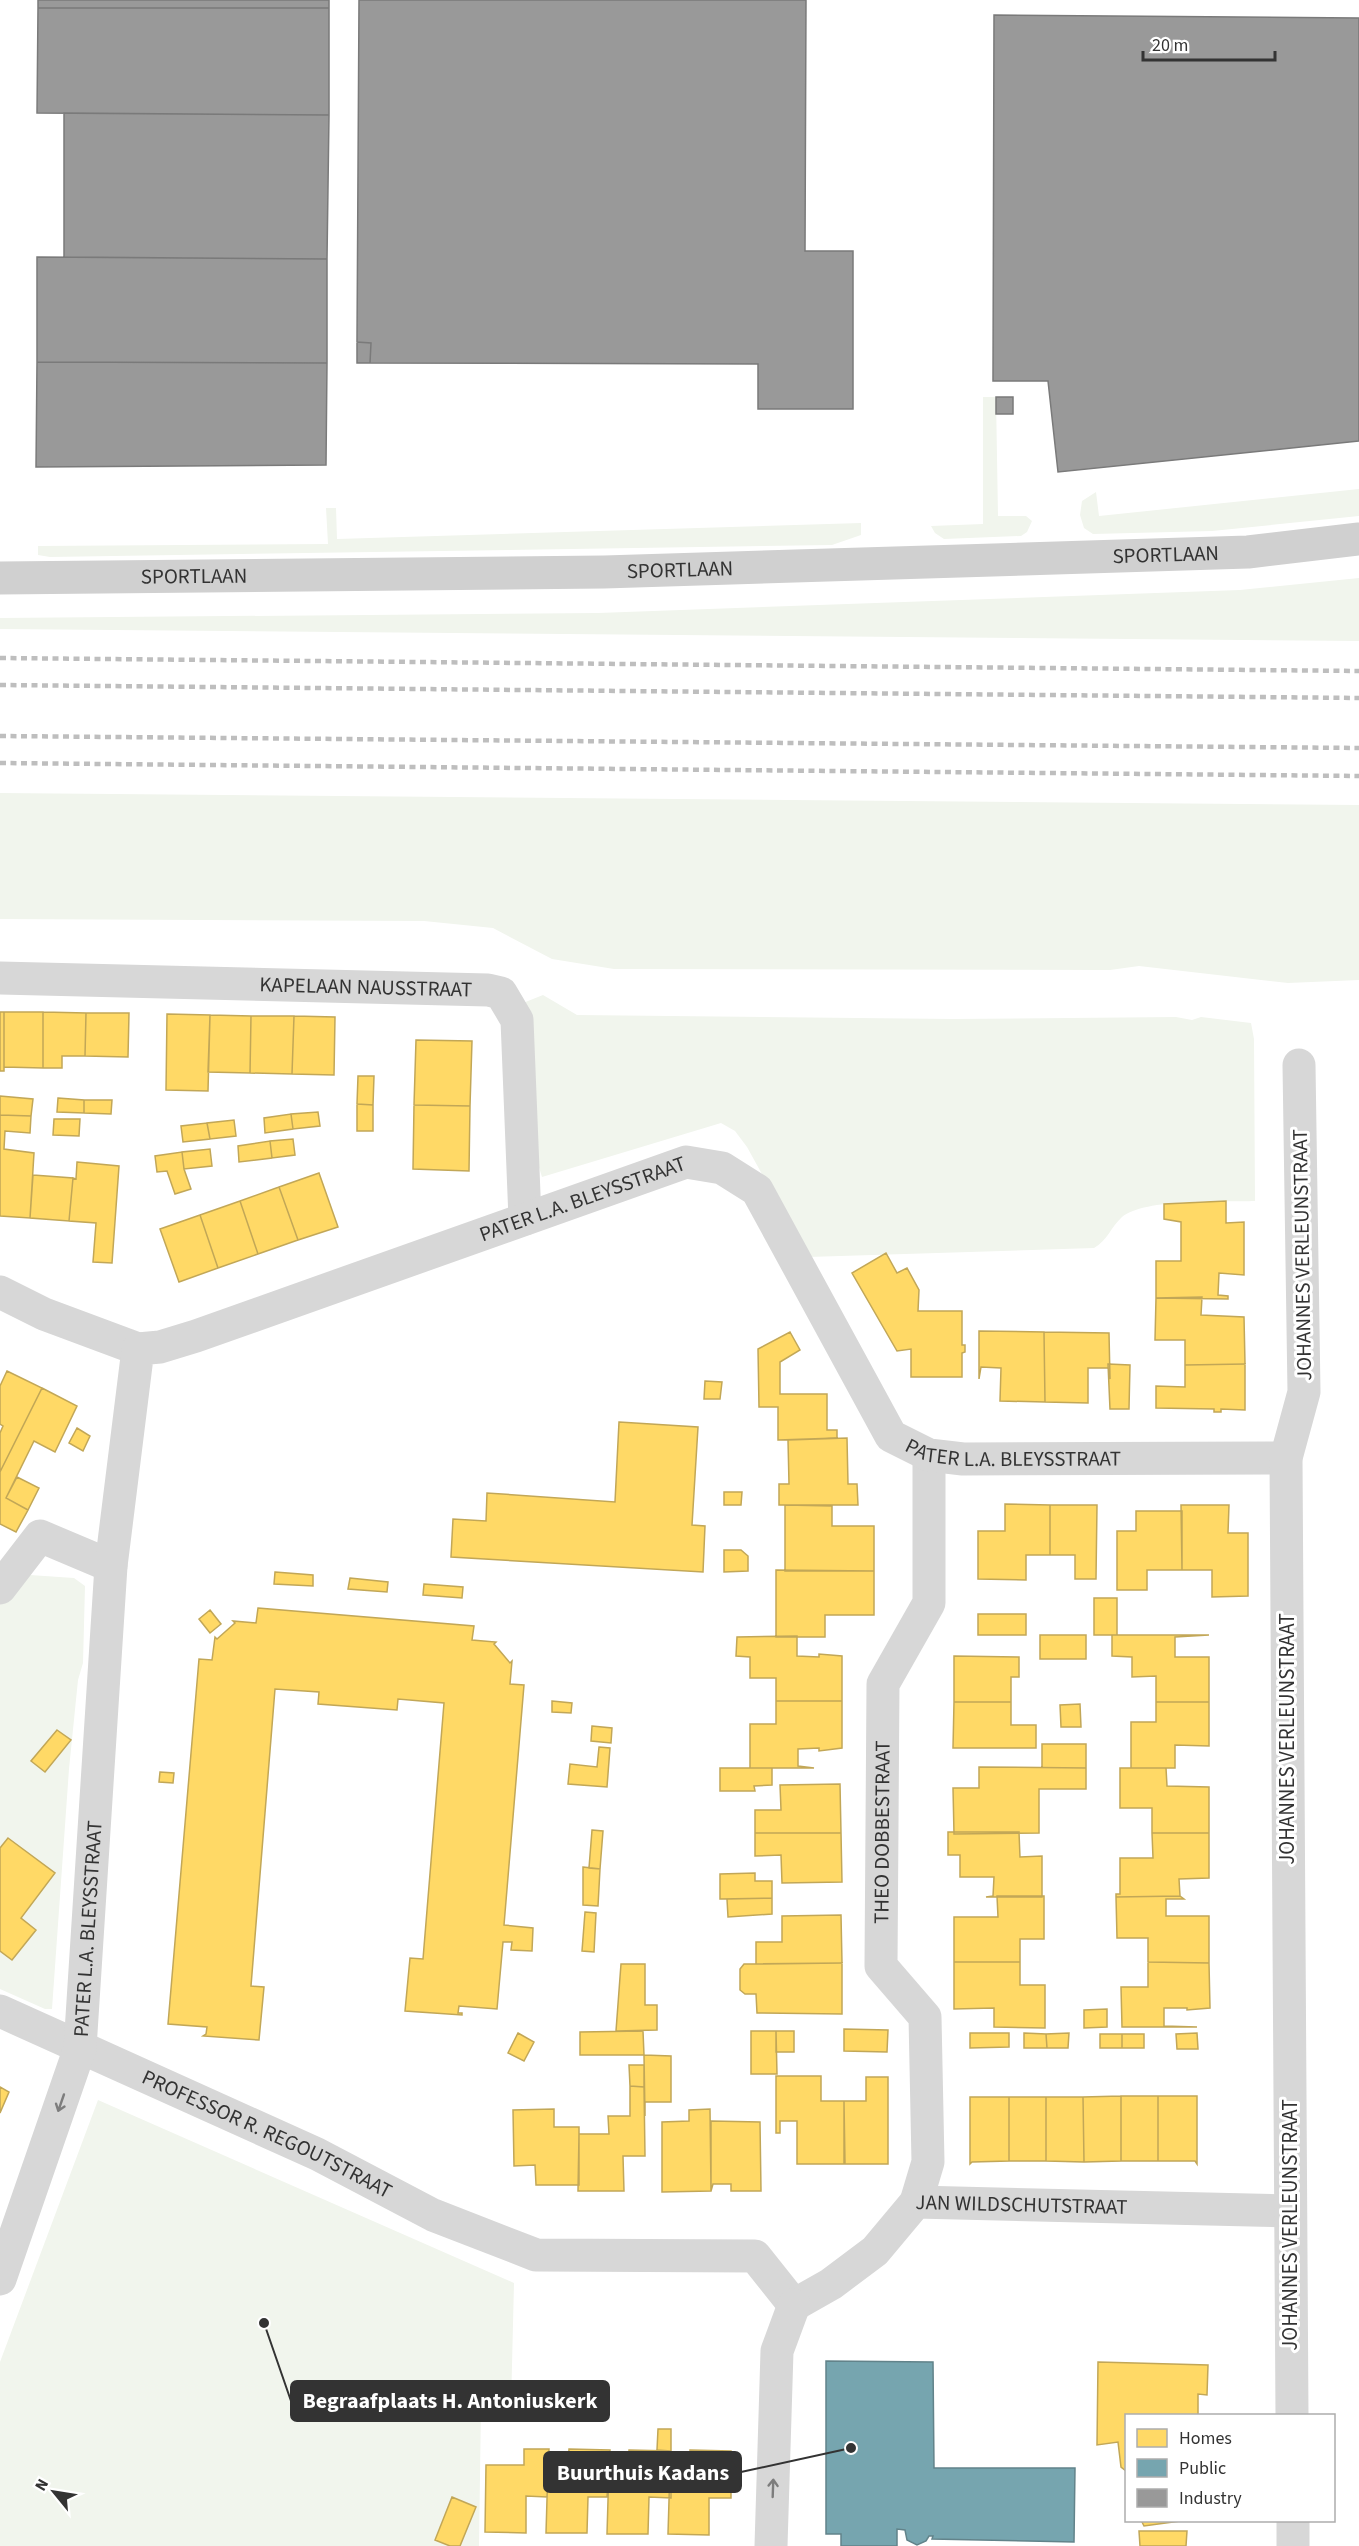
<svg xmlns="http://www.w3.org/2000/svg" width="1359" height="2546" font-family="'Source Sans 3',sans-serif">
<style>
.green{fill:#f1f5ed}
.homes{fill:#ffd966;stroke:#c2a757;stroke-width:1.5}
.public{fill:#76a5af;stroke:#62838a;stroke-width:1.5}
.industry{fill:#999;stroke:#7a7a7a;stroke-width:1.5}
.lines{fill:none;stroke-linecap:round;stroke-linejoin:round}
.street{stroke:#d7d7d7;stroke-width:33}
.secondary{stroke:#d0d0d0;stroke-width:33}
.rail{stroke:#bebebe;stroke-width:4.5;stroke-dasharray:6 4.5;stroke-linecap:butt}
.oneway{stroke:#7d7d7d}
.labels{text-anchor:middle;stroke-width:6;stroke-linejoin:round;paint-order:stroke}
.street-label{font-size:21px;fill:#333;stroke:#fff}
.leader{fill:none;stroke:#333;stroke-width:2}
.callout-dot{fill:#333;stroke:#fff;stroke-width:2}
.callout{fill:#333;stroke:#333;stroke-width:2}
.callout-label{font-size:22px;text-anchor:middle;font-weight:bold;fill:#fff}
</style>
<rect width="100%" height="100%" fill="#fff"/>
<path class="green" d="M 983,397 L 996,397 L 998,516 L 1026,516 L 1032,521 L 1027,532 L 1021,536 L 944,539 L 935,533 L 931,526 L 983,524 Z
M 1359,489 L 1359,516 L 1212,531 L 1093,534 L 1084,528 L 1080,515 L 1082,501 L 1096,492 L 1099,516 Z
M 326,508 L 336,508 L 337,539 L 861,523 L 861,535 L 832,545 L 50,557 L 38,555 L 38,546 L 328,544 Z
M 1359,578 L 1359,641 L 0,629 L 0,618 L 598,613 L 1240,590 Z
M 0,793 L 1359,805 L 1359,980 L 1288,983 L 1139,966 L 1110,970 L 614,969 L 552,959 L 493,928 L 424,921 L 0,919 Z
M 543,995 L 577,1015 L 953,1019 L 1176,1017 L 1192,1020 L 1201,1017 L 1251,1023 L 1254,1039 L 1255,1201 C 1224,1202 1145,1198 1122,1217 C 1111,1227 1107,1241 1094,1248 L 808,1257 L 747,1147 L 735,1131 L 721,1123 L 542,1177 L 537,1161 L 523,1003 Z
M 30,1575 L 74,1578 L 85,1586 L 83,1663 L 78,1680 L 69,1769 L 52,2009 L 45,2009 L 0,1989 L 0,1601 Z
M 98,2100 L 514,2283 L 511,2407 L 481,2406 L 479,2546 L 0,2546 L 0,2362 Z"/>
<path class="homes" d="M 0,1012 L 4,1012 L 4,1071 L 0,1071 Z
M 4,1012 L 43,1012 L 43,1068 L 4,1067 Z
M 43,1012 L 86,1013 L 85,1056 L 62,1056 L 62,1068 L 43,1068 Z
M 86,1013 L 129,1013 L 128,1057 L 85,1056 Z
M 167,1014 L 210,1015 L 208,1091 L 166,1090 Z
M 210,1015 L 251,1016 L 250,1073 L 208,1072 Z
M 251,1016 L 294,1016 L 292,1074 L 250,1073 Z
M 294,1016 L 335,1017 L 334,1075 L 292,1074 Z
M 416,1040 L 472,1041 L 470,1106 L 414,1105 Z
M 358,1076 L 374,1076 L 373,1105 L 357,1104 Z
M 0,1096 L 33,1099 L 31,1116 L 0,1115 Z
M 58,1098 L 84,1100 L 84,1113 L 57,1112 Z
M 84,1100 L 112,1100 L 111,1114 L 84,1113 Z
M 357,1104 L 373,1105 L 373,1131 L 357,1131 Z
M 414,1105 L 470,1106 L 469,1171 L 413,1169 Z
M 318,1112 L 320,1126 L 293,1129 L 291,1114 Z
M 291,1114 L 293,1129 L 265,1133 L 264,1118 Z
M 0,1115 L 31,1116 L 30,1133 L 5,1131 L 4,1149 L 34,1153 L 30,1218 L 0,1216 Z
M 54,1119 L 80,1119 L 79,1136 L 53,1135 Z
M 234,1120 L 236,1136 L 210,1139 L 207,1123 Z
M 207,1123 L 210,1139 L 183,1142 L 181,1126 Z
M 293,1139 L 295,1155 L 272,1158 L 270,1141 Z
M 270,1141 L 272,1158 L 239,1162 L 238,1146 Z
M 210,1149 L 212,1166 L 184,1169 L 182,1152 Z
M 182,1152 L 184,1169 L 191,1189 L 175,1194 L 167,1171 L 157,1172 L 155,1156 Z
M 77,1162 L 119,1166 L 112,1263 L 93,1262 L 96,1223 L 69,1221 L 73,1178 L 76,1179 Z
M 319,1173 L 338,1227 L 298,1240 L 279,1187 Z
M 33,1175 L 73,1178 L 69,1221 L 30,1218 Z
M 279,1187 L 298,1240 L 258,1254 L 240,1201 Z
M 240,1201 L 258,1254 L 218,1268 L 200,1215 Z
M 1226,1201 L 1226,1223 L 1244,1222 L 1244,1275 L 1219,1273 L 1218,1295 L 1228,1296 L 1228,1299 L 1156,1298 L 1156,1261 L 1181,1261 L 1181,1222 L 1164,1219 L 1164,1204 Z
M 200,1215 L 218,1268 L 179,1282 L 160,1229 Z
M 886,1253 L 897,1273 L 907,1268 L 919,1290 L 918,1311 L 962,1311 L 962,1345 L 965,1345 L 965,1352 L 962,1353 L 962,1377 L 911,1377 L 911,1349 L 897,1351 L 852,1273 Z
M 1202,1297 L 1201,1315 L 1244,1317 L 1245,1364 L 1185,1365 L 1185,1340 L 1155,1340 L 1156,1298 Z
M 979,1331 L 1044,1332 L 1045,1402 L 1000,1401 L 1001,1368 L 981,1367 L 979,1379 Z
M 790,1332 L 800,1350 L 780,1362 L 780,1394 L 827,1394 L 827,1430 L 837,1430 L 837,1438 L 778,1440 L 778,1407 L 759,1407 L 758,1349 Z
M 1044,1332 L 1109,1333 L 1110,1379 L 1108,1368 L 1088,1368 L 1088,1403 L 1045,1402 Z
M 1108,1364 L 1130,1365 L 1129,1409 L 1110,1409 Z
M 1245,1364 L 1245,1410 L 1221,1409 L 1221,1412 L 1214,1412 L 1214,1409 L 1156,1408 L 1156,1386 L 1185,1387 L 1185,1365 Z
M 7,1371 L 42,1388 L 0,1472 L 0,1433 L 3,1426 L 0,1424 L 0,1386 Z
M 705,1381 L 722,1382 L 720,1399 L 704,1399 Z
M 42,1388 L 77,1406 L 55,1452 L 34,1441 L 6,1498 L 28,1510 L 16,1532 L 0,1524 L 0,1472 Z
M 619,1422 L 698,1427 L 692,1525 L 705,1526 L 703,1572 L 451,1557 L 453,1519 L 486,1521 L 487,1493 L 615,1502 Z
M 77,1428 L 90,1436 L 83,1451 L 69,1443 Z
M 847,1438 L 848,1484 L 857,1484 L 858,1505 L 779,1505 L 779,1484 L 789,1484 L 788,1440 Z
M 17,1477 L 39,1488 L 28,1510 L 6,1498 Z
M 724,1492 L 742,1492 L 741,1505 L 724,1505 Z
M 1005,1504 L 1050,1505 L 1050,1555 L 1026,1555 L 1026,1580 L 978,1579 L 978,1531 L 1005,1531 Z
M 785,1505 L 832,1506 L 832,1526 L 874,1526 L 874,1571 L 785,1571 Z
M 1050,1505 L 1097,1505 L 1096,1579 L 1075,1579 L 1075,1555 L 1050,1555 Z
M 1181,1505 L 1229,1505 L 1228,1533 L 1248,1533 L 1248,1596 L 1212,1597 L 1212,1570 L 1182,1570 Z
M 1136,1511 L 1182,1511 L 1182,1570 L 1147,1570 L 1147,1590 L 1117,1590 L 1117,1531 L 1136,1531 Z
M 724,1550 L 741,1550 L 748,1556 L 748,1571 L 724,1572 Z
M 776,1570 L 874,1571 L 874,1615 L 825,1615 L 825,1637 L 776,1637 Z
M 275,1572 L 313,1575 L 313,1586 L 274,1584 Z
M 350,1578 L 388,1582 L 387,1592 L 348,1589 Z
M 424,1584 L 463,1587 L 462,1598 L 423,1595 Z
M 1094,1598 L 1117,1598 L 1117,1635 L 1094,1635 Z
M 258,1608 L 474,1626 L 472,1640 L 496,1642 L 494,1644 L 510,1663 L 512,1661 L 510,1684 L 524,1685 L 504,1925 L 533,1928 L 532,1951 L 511,1950 L 512,1942 L 503,1942 L 497,2009 L 459,2006 L 458,2013 L 462,2013 L 462,2015 L 405,2011 L 410,1958 L 423,1959 L 444,1703 L 398,1699 L 397,1710 L 318,1704 L 319,1692 L 275,1689 L 251,1986 L 264,1987 L 259,2040 L 203,2036 L 206,2034 L 207,2027 L 168,2024 L 199,1659 L 212,1660 L 215,1637 L 217,1639 L 235,1623 L 233,1621 L 256,1623 Z
M 210,1610 L 221,1624 L 210,1633 L 199,1619 Z
M 978,1614 L 1026,1614 L 1026,1635 L 978,1635 Z
M 1040,1635 L 1086,1635 L 1086,1659 L 1040,1659 Z
M 1112,1635 L 1209,1635 L 1175,1637 L 1175,1657 L 1209,1657 L 1209,1702 L 1156,1702 L 1156,1676 L 1132,1677 L 1132,1657 L 1112,1656 Z
M 797,1636 L 797,1656 L 819,1657 L 819,1654 L 842,1656 L 842,1701 L 776,1701 L 776,1678 L 750,1678 L 750,1657 L 736,1656 L 737,1637 Z
M 954,1656 L 1019,1657 L 1019,1677 L 1011,1677 L 1011,1702 L 954,1702 Z
M 552,1701 L 572,1703 L 571,1713 L 552,1712 Z
M 776,1701 L 842,1701 L 842,1748 L 819,1751 L 819,1748 L 798,1749 L 798,1766 L 814,1768 L 750,1768 L 750,1724 L 776,1724 Z
M 954,1702 L 1011,1702 L 1011,1725 L 1036,1725 L 1036,1748 L 953,1748 Z
M 1156,1702 L 1209,1702 L 1209,1746 L 1175,1745 L 1175,1768 L 1131,1768 L 1131,1722 L 1156,1722 Z
M 1080,1704 L 1081,1727 L 1061,1727 L 1060,1705 Z
M 592,1726 L 612,1728 L 611,1743 L 591,1741 Z
M 57,1730 L 71,1740 L 45,1772 L 31,1761 Z
M 1042,1744 L 1086,1744 L 1086,1768 L 1042,1768 Z
M 599,1747 L 610,1748 L 607,1787 L 568,1784 L 570,1764 L 597,1767 Z
M 979,1767 L 1086,1768 L 1086,1789 L 1039,1789 L 1039,1833 L 954,1834 L 953,1788 L 979,1788 Z
M 720,1768 L 772,1768 L 772,1785 L 754,1786 L 755,1791 L 720,1791 Z
M 1120,1768 L 1166,1768 L 1167,1786 L 1209,1787 L 1209,1833 L 1152,1833 L 1152,1808 L 1120,1808 Z
M 160,1772 L 174,1773 L 173,1783 L 159,1782 Z
M 840,1784 L 841,1833 L 755,1833 L 755,1810 L 781,1810 L 780,1785 Z
M 592,1830 L 603,1831 L 600,1869 L 589,1868 Z
M 948,1832 L 1019,1832 L 1020,1857 L 1042,1856 L 1042,1897 L 986,1897 L 993,1896 L 994,1877 L 960,1877 L 960,1855 L 948,1855 Z
M 755,1833 L 841,1833 L 842,1882 L 782,1883 L 781,1855 L 755,1856 Z
M 1152,1833 L 1209,1833 L 1209,1878 L 1179,1879 L 1180,1896 L 1116,1897 L 1116,1894 L 1120,1894 L 1120,1858 L 1153,1858 Z
M 8,1838 L 55,1873 L 21,1918 L 36,1930 L 12,1960 L 0,1951 L 0,1848 Z
M 583,1867 L 600,1869 L 598,1906 L 583,1905 Z
M 755,1873 L 755,1881 L 772,1881 L 772,1898 L 720,1899 L 720,1874 Z
M 997,1896 L 1044,1896 L 1044,1939 L 1020,1939 L 1020,1962 L 954,1962 L 954,1917 L 998,1917 Z
M 1180,1896 L 1184,1899 L 1166,1899 L 1166,1916 L 1209,1916 L 1209,1963 L 1148,1962 L 1148,1938 L 1117,1938 L 1116,1897 Z
M 772,1898 L 772,1914 L 728,1917 L 727,1899 Z
M 585,1912 L 596,1913 L 594,1952 L 582,1951 Z
M 841,1915 L 842,1963 L 756,1964 L 756,1942 L 782,1942 L 782,1916 Z
M 954,1962 L 1020,1962 L 1020,1985 L 1045,1985 L 1045,2028 L 994,2027 L 994,2008 L 954,2009 Z
M 1148,1962 L 1209,1963 L 1210,2008 L 1187,2010 L 1187,2008 L 1164,2008 L 1164,2026 L 1197,2027 L 1122,2027 L 1121,1987 L 1148,1987 Z
M 842,1963 L 842,2014 L 757,2013 L 756,1994 L 745,1994 L 740,1990 L 740,1969 L 744,1964 Z
M 621,1964 L 645,1964 L 645,2005 L 657,2005 L 657,2030 L 616,2031 Z
M 1107,2009 L 1107,2027 L 1084,2028 L 1084,2010 Z
M 844,2029 L 888,2030 L 887,2052 L 844,2051 Z
M 643,2031 L 644,2055 L 580,2055 L 580,2032 Z
M 751,2031 L 776,2031 L 777,2074 L 751,2074 Z
M 776,2031 L 794,2031 L 794,2052 L 776,2052 Z
M 518,2033 L 534,2042 L 524,2061 L 508,2053 Z
M 970,2033 L 1009,2033 L 1009,2047 L 970,2048 Z
M 1024,2033 L 1046,2034 L 1047,2048 L 1024,2048 Z
M 1069,2033 L 1068,2048 L 1047,2048 L 1046,2034 Z
M 1197,2033 L 1198,2049 L 1177,2049 L 1176,2034 Z
M 1100,2034 L 1122,2034 L 1122,2048 L 1100,2048 Z
M 1122,2034 L 1144,2034 L 1144,2048 L 1122,2048 Z
M 644,2055 L 671,2056 L 671,2102 L 645,2102 L 645,2116 Z
M 629,2065 L 644,2065 L 644,2087 L 630,2086 Z
M 776,2076 L 821,2076 L 821,2101 L 844,2101 L 844,2164 L 797,2164 L 797,2121 L 780,2121 L 780,2133 L 776,2133 Z
M 866,2077 L 888,2077 L 888,2164 L 845,2164 L 844,2101 L 866,2101 Z
M 630,2086 L 644,2087 L 645,2156 L 623,2156 L 624,2191 L 578,2191 L 579,2134 L 609,2134 L 608,2116 L 630,2116 Z
M 0,2087 L 9,2092 L 0,2113 Z
M 1121,2096 L 1121,2161 L 1084,2162 L 1083,2097 Z
M 1121,2096 L 1158,2096 L 1158,2161 L 1121,2161 Z
M 1158,2096 L 1197,2096 L 1197,2164 L 1195,2161 L 1158,2161 Z
M 970,2097 L 1009,2097 L 1009,2161 L 972,2162 L 970,2164 Z
M 1009,2097 L 1046,2097 L 1046,2161 L 1009,2161 Z
M 1046,2097 L 1083,2097 L 1084,2162 L 1046,2161 Z
M 554,2109 L 554,2127 L 579,2127 L 579,2185 L 536,2185 L 535,2165 L 514,2166 L 513,2110 Z
M 710,2109 L 711,2191 L 662,2192 L 662,2122 L 689,2121 L 689,2110 Z
M 711,2121 L 760,2122 L 761,2191 L 731,2191 L 731,2184 L 713,2184 L 711,2191 Z
M 1098,2362 L 1208,2365 L 1207,2395 L 1198,2394 L 1198,2416 L 1126,2416 L 1126,2471 L 1121,2467 L 1118,2442 L 1097,2445 Z
M 658,2429 L 671,2429 L 671,2451 L 657,2450 Z
M 524,2449 L 549,2449 L 547,2497 L 526,2496 L 526,2533 L 485,2532 L 486,2465 L 524,2465 Z
M 569,2449 L 610,2450 L 607,2497 L 588,2497 L 587,2533 L 546,2533 L 548,2466 L 568,2466 Z
M 629,2450 L 671,2451 L 671,2498 L 649,2497 L 648,2534 L 607,2534 L 609,2467 L 628,2467 Z
M 690,2450 L 731,2451 L 731,2498 L 709,2498 L 709,2535 L 668,2534 L 670,2467 L 690,2467 Z
M 452,2497 L 476,2507 L 460,2546 L 450,2546 L 435,2540 Z
M 1141,2520 L 1188,2520 L 1144,2526 Z
M 1139,2531 L 1187,2531 L 1186,2546 L 1140,2546 Z"/>
<path class="public" d="M 826,2361 L 933,2362 L 934,2468 L 1075,2468 L 1074,2542 L 932,2539 L 933,2536 L 929,2536 L 926,2541 L 917,2545 L 907,2540 L 905,2530 L 897,2529 L 897,2546 L 841,2546 L 841,2534 L 826,2534 Z"/>
<path class="industry" d="M 38,0 L 329,0 L 329,8 L 38,8 Z
M 359,0 L 806,0 L 805,251 L 853,251 L 853,409 L 758,409 L 758,364 L 370,363 L 371,343 L 357,342 Z
M 38,8 L 329,8 L 329,115 L 37,113 Z
M 994,15 L 1359,18 L 1359,441 L 1058,472 L 1048,381 L 993,381 Z
M 64,113 L 329,115 L 327,259 L 64,257 Z
M 37,257 L 327,259 L 327,363 L 37,362 Z
M 357,342 L 371,343 L 370,363 L 357,363 Z
M 37,362 L 327,363 L 326,465 L 36,467 Z
M 996,397 L 1013,397 L 1013,414 L 996,414 Z"/>
<g class="lines">
<g class="street">
<path id="s1" d="M 0,978 L 488,990 L 501,993 L 517,1020 L 525,1219"/>
<path d="M 0,1292 L 44,1314 L 138,1349"/>
<path d="M 0,1588 L 40,1536 L 111,1566"/>
<path id="s2" d="M 0,2011 L 317,2154 L 433,2215 L 536,2255 L 755,2256 L 794,2305"/>
<path id="s3" d="M 916,2202 L 928,2162 L 925,2017 L 881,1966 L 883,1684 L 929,1603 L 929,1455"/>
<path id="s4" d="M 0,2279 L 80,2048 L 111,1566 L 138,1349 L 160,1347 L 196,1336 L 686,1162 L 722,1168 L 757,1190 L 891,1436 L 929,1455 L 963,1459 L 1286,1458"/>
<path id="s5" d="M 794,2305 L 831,2284 L 875,2251 L 916,2202 L 1290,2211"/>
<path d="M 1292,2416 L 1286,1458 L 1304,1392 L 1299,1065"/>
<path d="M 1293,2520 L 1293,2546"/>
<path d="M 771,2546 L 777,2351 L 794,2305"/>
</g>
<path class="secondary" id="s6" d="M 0,578 L 604,572 L 1248,552 L 1359,539"/>
<path class="rail" d="M 0,658 L 1359,671
M 0,685 L 1359,698
M 0,736 L 1359,748
M 0,763 L 1359,776"/>
</g>
<defs><path id="oneway-shaft" d="M-6 0H5M1.5-3L5.5 0L1.5 3" fill="none" stroke-width="1.6" stroke-linecap="round" stroke-linejoin="round" transform="scale(1.5)"/></defs>
<g class="oneway">
<use href="#oneway-shaft" transform="translate(61 2103) rotate(109)"/>
<use href="#oneway-shaft" transform="translate(773 2488) rotate(-88)"/>
</g>
<g class="labels">
<g class="street-label">
<text dy="7" stroke="none"><textPath href="#s6" startOffset="1166">SPORTLAAN</textPath></text>
<text dy="7" stroke="none"><textPath href="#s6" startOffset="680">SPORTLAAN</textPath></text>
<text dy="7" stroke="none"><textPath href="#s6" startOffset="194">SPORTLAAN</textPath></text>
<text dy="7" stroke="none"><textPath href="#s1" startOffset="366">KAPELAAN NAUSSTRAAT</textPath></text>
<text dy="7" stroke="none"><textPath href="#s4" startOffset="1416">PATER L.A. BLEYSSTRAAT</textPath></text>
<text transform="translate(1302 1255) rotate(-91)" y="7">JOHANNES VERLEUNSTRAAT</text>
<text dy="7" stroke="none"><textPath href="#s4" startOffset="2010">PATER L.A. BLEYSSTRAAT</textPath></text>
<text transform="translate(1287 1739) rotate(-90)" y="7">JOHANNES VERLEUNSTRAAT</text>
<text dy="7" stroke="none"><textPath href="#s3" startOffset="388">THEO DOBBESTRAAT</textPath></text>
<text dy="7" stroke="none"><textPath href="#s4" startOffset="364">PATER L.A. BLEYSSTRAAT</textPath></text>
<text dy="7" stroke="none"><textPath href="#s2" startOffset="294">PROFESSOR R. REGOUTSTRAAT</textPath></text>
<text dy="7" stroke="none"><textPath href="#s5" startOffset="267">JAN WILDSCHUTSTRAAT</textPath></text>
<text transform="translate(1290 2225) rotate(-90)" y="7">JOHANNES VERLEUNSTRAAT</text>
</g>
</g>
<path class="leader" d="M264 2323L291 2401M851 2448L741 2472"/>
<g class="callout-dot">
<circle cx="264" cy="2323" r="6"/>
<circle cx="851" cy="2448" r="6"/>
</g>
<g class="callout">
<rect x="291" y="2381" width="318" height="40" rx="6"/>
<rect x="544" y="2452" width="197" height="40" rx="6"/>
</g>
<g class="callout-label">
<text x="450" y="2408">Begraafplaats H. Antoniuskerk</text>
<text x="643" y="2480">Buurthuis Kadans</text>
</g>
<rect x="1125" y="2414" width="210" height="108" fill="#ffffff" stroke="#adadad" stroke-width="1.5"/>
<rect x="1137" y="2429" width="30" height="18" fill="#ffd966" stroke="#adadad" stroke-width="1.5"/>
<text x="1179" y="2444" font-size="18" fill="#333333">Homes</text>
<rect x="1137" y="2459" width="30" height="18" fill="#76a5af" stroke="#adadad" stroke-width="1.5"/>
<text x="1179" y="2474" font-size="18" fill="#333333">Public</text>
<rect x="1137" y="2489" width="30" height="18" fill="#999999" stroke="#adadad" stroke-width="1.5"/>
<text x="1179" y="2504" font-size="18" fill="#333333">Industry</text>
<g transform="translate(54 2492) rotate(300)" stroke="#ffffff" stroke-width="4.5" paint-order="stroke">
<path d="M0-4.5L10 22L0 15L-10 22Z" fill="#333333"/>
<text y="-9" font-size="16" font-weight="bold" text-anchor="middle" fill="#333333">N</text>
</g>
<path d="M1143 51v9h132v-9" fill="none" stroke="#333333" stroke-width="3"/>
<text x="1152" y="51" font-size="18" fill="#333333" stroke="#ffffff" stroke-width="4.5" paint-order="stroke">20 m</text>
</svg>
